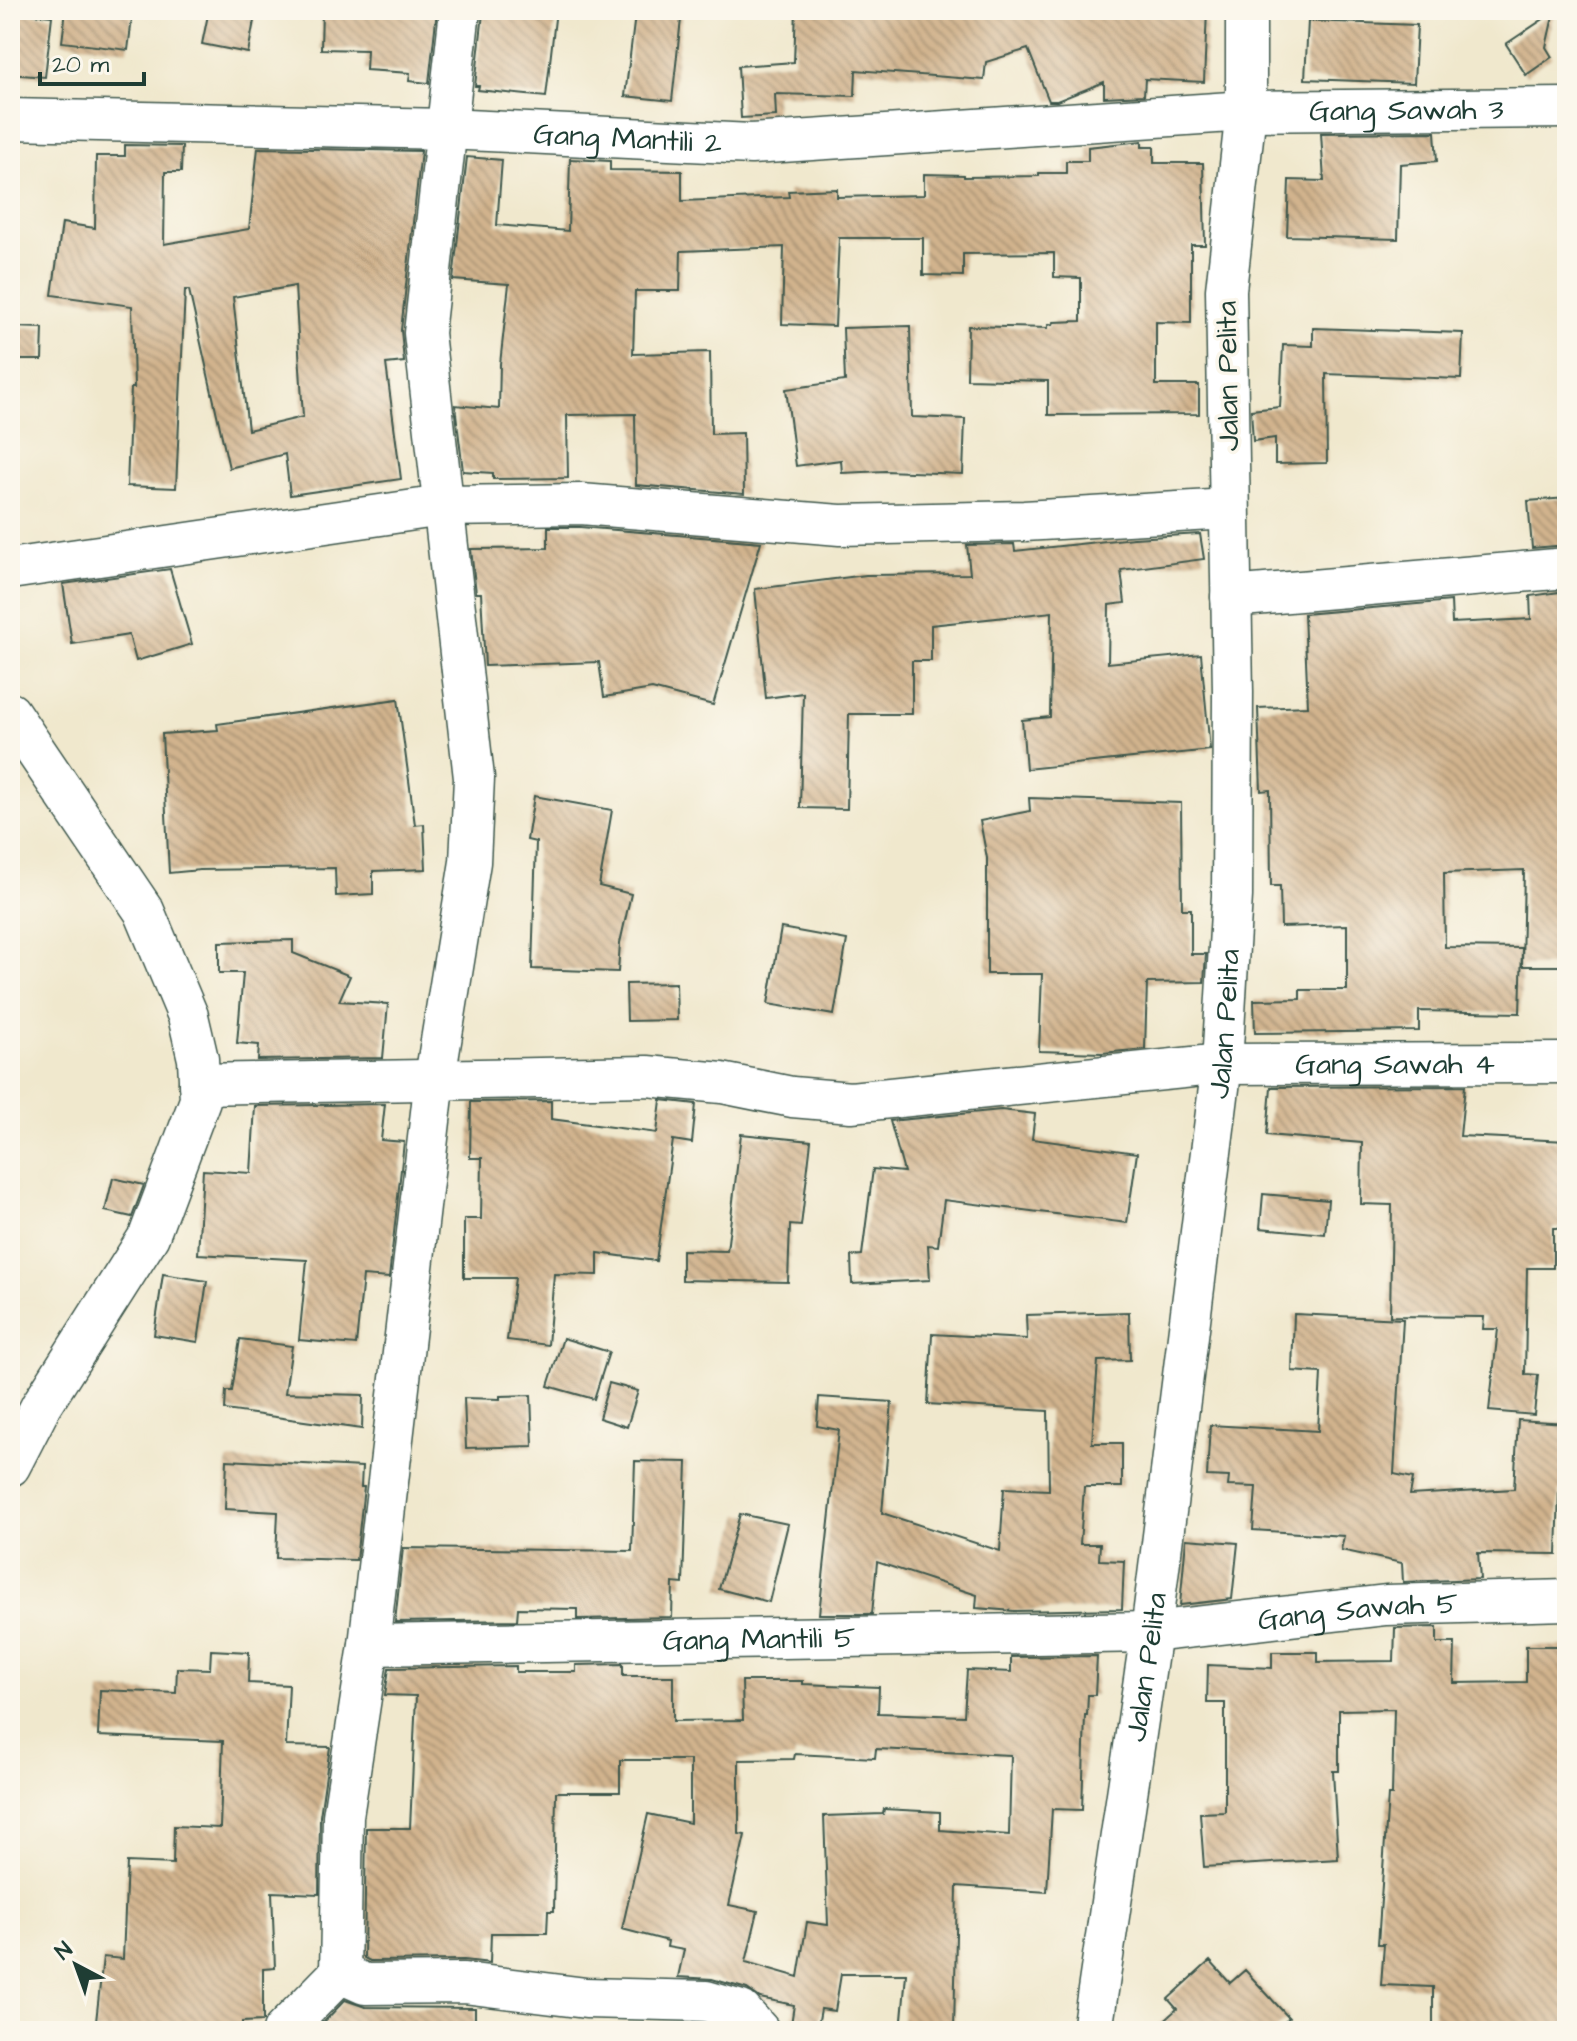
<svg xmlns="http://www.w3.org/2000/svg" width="1577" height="2041" font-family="'Architects Daughter',sans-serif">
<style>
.building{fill:url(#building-back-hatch);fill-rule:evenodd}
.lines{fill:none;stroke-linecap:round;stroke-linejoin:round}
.minor-casing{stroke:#3e574b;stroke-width:43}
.minor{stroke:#fff;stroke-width:40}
.labels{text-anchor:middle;stroke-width:7;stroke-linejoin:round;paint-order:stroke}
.street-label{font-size:30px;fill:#1f3d34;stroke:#fbf7ec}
</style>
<defs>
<pattern id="building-back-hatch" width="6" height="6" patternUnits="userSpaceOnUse" patternTransform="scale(2)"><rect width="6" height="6" fill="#d1b38d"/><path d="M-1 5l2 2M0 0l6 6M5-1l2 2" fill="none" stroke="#a99374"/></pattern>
</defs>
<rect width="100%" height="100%" fill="#fbf7ec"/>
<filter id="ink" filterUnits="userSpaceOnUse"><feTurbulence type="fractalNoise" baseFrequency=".0125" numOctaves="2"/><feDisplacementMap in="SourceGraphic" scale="16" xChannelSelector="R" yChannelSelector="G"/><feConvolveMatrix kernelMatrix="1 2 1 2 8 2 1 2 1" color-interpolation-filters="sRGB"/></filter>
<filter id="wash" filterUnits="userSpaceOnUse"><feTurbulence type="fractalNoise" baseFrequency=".006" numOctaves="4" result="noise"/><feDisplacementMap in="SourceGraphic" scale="32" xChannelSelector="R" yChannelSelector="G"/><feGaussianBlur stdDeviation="1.8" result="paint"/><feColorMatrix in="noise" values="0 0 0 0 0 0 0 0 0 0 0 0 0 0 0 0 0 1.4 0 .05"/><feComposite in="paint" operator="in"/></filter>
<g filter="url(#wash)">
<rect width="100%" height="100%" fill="#f0e8cd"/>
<g id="blocks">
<path class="building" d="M 66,10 L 133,10 L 128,50 L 62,42 Z
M 209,10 L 256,10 L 248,53 L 202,44 Z
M 322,10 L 437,10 L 429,83 L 409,81 L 410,73 L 366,70 L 367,50 L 321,49 Z
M 512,10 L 556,10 L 546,97 L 478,90 L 479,86 L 475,86 L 483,13 L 511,16 Z
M 644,10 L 682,10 L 672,101 L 625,96 L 635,15 L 644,16 Z
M 796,10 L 1207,10 L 1204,82 L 1145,79 L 1144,95 L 1104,97 L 1104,82 L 1057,101 L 1049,101 L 1028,49 L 986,62 L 984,80 L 856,70 L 855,96 L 775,94 L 776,116 L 741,118 L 738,66 L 794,62 Z
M 10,12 L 52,16 L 45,77 L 10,74 Z
M 1554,12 L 1546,47 L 1552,57 L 1526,75 L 1506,44 Z
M 1308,21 L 1417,25 L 1414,83 L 1305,79 Z
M 1435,132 L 1437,161 L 1400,164 L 1398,239 L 1287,236 L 1289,180 L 1324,181 L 1321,133 Z
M 1142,141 L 1142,147 L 1154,147 L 1154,163 L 1203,163 L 1205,245 L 1191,245 L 1191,323 L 1156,322 L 1156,385 L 1199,385 L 1199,414 L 1048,415 L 1048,381 L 967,379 L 968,326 L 1048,328 L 1048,325 L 1053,324 L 1054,322 L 1081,321 L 1081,278 L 1054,277 L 1054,253 L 963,254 L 963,276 L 923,275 L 923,238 L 839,238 L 835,326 L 782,324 L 784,247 L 681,251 L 680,291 L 635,291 L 633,354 L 710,352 L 711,434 L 743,433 L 744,494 L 636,485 L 635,414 L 567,415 L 568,478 L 493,479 L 493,473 L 463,471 L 455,405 L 499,409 L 500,364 L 509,284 L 453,280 L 467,157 L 502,160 L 497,225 L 568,231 L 570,159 L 610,161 L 610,170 L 682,171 L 682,201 L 789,197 L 788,191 L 837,189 L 837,197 L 924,195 L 924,174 L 964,175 L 964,177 L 1039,176 L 1039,173 L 1066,173 L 1066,161 L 1088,161 L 1088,147 Z
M 125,145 L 182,146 L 181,172 L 165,172 L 164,244 L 249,229 L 258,148 L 421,151 L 401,330 L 404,362 L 386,364 L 401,479 L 290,495 L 285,454 L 229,468 L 189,290 L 185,290 L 176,488 L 127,486 L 131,388 L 134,388 L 132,306 L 52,295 L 62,223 L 95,228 L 96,156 L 125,156 ZM 295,286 L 303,417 L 248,430 L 233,297 Z
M 910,326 L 912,417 L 965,419 L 963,474 L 885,471 L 842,473 L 841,460 L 796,466 L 786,389 L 845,381 L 843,328 Z
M 10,327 L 43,328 L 42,360 L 10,360 Z
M 1313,328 L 1463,333 L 1461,379 L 1326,374 L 1327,463 L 1275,464 L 1275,438 L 1253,441 L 1251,410 L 1280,407 L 1283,345 L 1313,346 Z
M 1567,498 L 1567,545 L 1532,548 L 1528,501 Z
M 548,527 L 580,527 L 761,542 L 713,705 L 652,689 L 604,697 L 599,662 L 485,666 L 481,593 L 476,593 L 471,549 L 548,548 Z
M 1200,534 L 1204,559 L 1121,570 L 1125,603 L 1109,605 L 1108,663 L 1201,654 L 1210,750 L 1026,769 L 1022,720 L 1050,717 L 1052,612 L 931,625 L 931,661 L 912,661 L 912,714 L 849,714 L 847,809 L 800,808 L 803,693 L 766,698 L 755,589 L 866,575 L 970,574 L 967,545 L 1014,544 L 1015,551 L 1134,538 Z
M 170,569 L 192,644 L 136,661 L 129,635 L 72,644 L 63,584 Z
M 1567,591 L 1567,966 L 1522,966 L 1524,870 L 1444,873 L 1445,947 L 1522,948 L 1520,1013 L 1419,1011 L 1419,1031 L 1255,1033 L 1254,1000 L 1300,999 L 1300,990 L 1347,990 L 1347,925 L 1281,927 L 1280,886 L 1271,886 L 1270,790 L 1261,791 L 1258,708 L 1308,706 L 1304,614 L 1451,601 L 1452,623 L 1531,619 L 1530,596 Z
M 398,699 L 415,825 L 424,824 L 426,869 L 373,871 L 373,894 L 336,896 L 335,868 L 200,870 L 169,873 L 162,734 L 218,730 L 217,724 Z
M 534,796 L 612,810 L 599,886 L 631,894 L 620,943 L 618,972 L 532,969 L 536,842 L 527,840 Z
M 1029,798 L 1181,803 L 1182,909 L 1191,909 L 1191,954 L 1206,954 L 1204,982 L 1147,983 L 1145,1049 L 1102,1053 L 1039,1051 L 1042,974 L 987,974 L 987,858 L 980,821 L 1030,811 Z
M 781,928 L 847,940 L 834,1015 L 768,1004 Z
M 293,940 L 293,953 L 350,976 L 339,1001 L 388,1004 L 383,1058 L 258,1060 L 259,1045 L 237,1043 L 243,973 L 219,973 L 219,942 Z
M 676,983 L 677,1020 L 627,1021 L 626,984 Z
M 1465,1086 L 1460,1136 L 1567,1141 L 1567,1228 L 1553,1228 L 1553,1268 L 1527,1268 L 1525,1374 L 1538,1375 L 1534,1415 L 1489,1411 L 1498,1329 L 1483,1329 L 1484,1317 L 1390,1316 L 1392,1205 L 1361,1204 L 1362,1143 L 1267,1135 L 1271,1087 Z
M 661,1100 L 696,1104 L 692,1143 L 673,1140 L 656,1261 L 598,1253 L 598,1275 L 554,1274 L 548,1345 L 507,1340 L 515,1278 L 464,1278 L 464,1219 L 481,1219 L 482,1158 L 470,1158 L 471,1102 L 551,1101 L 551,1119 L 657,1133 Z
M 385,1104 L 381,1140 L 404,1142 L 389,1278 L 363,1276 L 356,1345 L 299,1340 L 307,1260 L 198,1254 L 203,1170 L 251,1173 L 255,1106 Z
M 1001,1110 L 1035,1114 L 1032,1139 L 1137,1153 L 1127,1223 L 944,1200 L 938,1246 L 928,1245 L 930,1280 L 852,1284 L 851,1256 L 862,1255 L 873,1169 L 904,1172 L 890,1121 Z
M 741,1134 L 811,1141 L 801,1226 L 790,1225 L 788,1282 L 682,1280 L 682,1250 L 727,1251 Z
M 113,1178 L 144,1185 L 132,1217 L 105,1211 Z
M 1263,1194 L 1328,1200 L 1325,1234 L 1260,1228 Z
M 163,1274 L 207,1281 L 198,1342 L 154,1335 Z
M 1129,1312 L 1130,1360 L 1098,1361 L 1092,1443 L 1122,1443 L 1122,1487 L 1084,1487 L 1080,1544 L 1100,1544 L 1099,1560 L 1124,1561 L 1122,1609 L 1014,1611 L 976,1608 L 977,1595 L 877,1562 L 872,1614 L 819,1614 L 839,1430 L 817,1426 L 819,1397 L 892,1402 L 882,1513 L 1000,1551 L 1004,1488 L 1049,1490 L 1048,1411 L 928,1404 L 932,1334 L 1027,1339 L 1026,1315 Z
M 1294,1314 L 1403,1319 L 1394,1474 L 1413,1478 L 1410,1495 L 1514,1489 L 1518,1420 L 1567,1423 L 1567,1491 L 1559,1491 L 1557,1554 L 1478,1553 L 1480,1579 L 1403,1582 L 1402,1563 L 1341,1550 L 1344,1536 L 1253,1530 L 1256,1487 L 1228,1486 L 1229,1477 L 1207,1476 L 1210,1425 L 1318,1431 L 1321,1373 L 1292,1371 Z
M 563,1338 L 609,1352 L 594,1399 L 548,1386 Z
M 240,1339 L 292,1346 L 285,1393 L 363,1395 L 362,1429 L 225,1410 L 226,1391 L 232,1391 Z
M 609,1383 L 638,1391 L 627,1427 L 599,1418 Z
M 531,1395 L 533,1446 L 466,1448 L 464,1398 L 500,1399 L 500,1396 Z
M 227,1460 L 362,1467 L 361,1487 L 364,1487 L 356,1560 L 276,1558 L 278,1512 L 225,1509 Z
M 635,1461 L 687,1462 L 683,1584 L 673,1583 L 672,1617 L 577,1619 L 577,1609 L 518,1608 L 517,1620 L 395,1622 L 403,1548 L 632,1551 Z
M 740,1514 L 788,1524 L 769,1602 L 719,1589 Z
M 1186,1539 L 1238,1543 L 1232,1599 L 1180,1605 Z
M 1437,1627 L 1437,1643 L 1455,1643 L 1454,1683 L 1526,1682 L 1526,1646 L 1567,1646 L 1567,2031 L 1433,2031 L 1433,1987 L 1381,1985 L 1384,1944 L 1378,1944 L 1388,1795 L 1392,1795 L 1394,1709 L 1339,1710 L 1339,1771 L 1333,1771 L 1338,1859 L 1204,1867 L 1200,1813 L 1225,1812 L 1225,1703 L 1207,1703 L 1208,1665 L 1272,1668 L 1272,1652 L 1318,1652 L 1318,1662 L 1394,1661 L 1395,1628 Z
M 211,1650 L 249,1652 L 248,1683 L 289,1685 L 286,1746 L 330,1747 L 320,1816 L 319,1894 L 272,1892 L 275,1968 L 263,1969 L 263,2021 L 242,2022 L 242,2031 L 215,2031 L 215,2028 L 95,2031 L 103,1957 L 123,1959 L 127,1862 L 173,1864 L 174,1826 L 220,1828 L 223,1741 L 98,1736 L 100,1690 L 176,1693 L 177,1668 L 210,1669 Z
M 1097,1656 L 1095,1695 L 1088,1695 L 1087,1715 L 1085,1715 L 1082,1810 L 1052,1809 L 1047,1892 L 957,1886 L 954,2031 L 901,2031 L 906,1974 L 841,1974 L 835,2011 L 821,2009 L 817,2031 L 790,2031 L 794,2005 L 760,1998 L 747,1989 L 712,1979 L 678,1977 L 684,1950 L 667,1947 L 668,1941 L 622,1929 L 648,1814 L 690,1823 L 690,1760 L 620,1760 L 620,1792 L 556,1792 L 554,1911 L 548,1911 L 547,1933 L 491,1933 L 490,1963 L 464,1960 L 370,1961 L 364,1958 L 366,1828 L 410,1828 L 416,1696 L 385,1695 L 389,1668 L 516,1666 L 516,1672 L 576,1672 L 576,1665 L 623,1664 L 623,1676 L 673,1676 L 673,1721 L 743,1720 L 742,1681 L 803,1681 L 803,1684 L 879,1687 L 878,1713 L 964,1716 L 967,1670 L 1011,1672 L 1011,1657 ZM 876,1749 L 1011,1755 L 1009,1835 L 940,1830 L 940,1812 L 884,1809 L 883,1814 L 824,1816 L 828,1925 L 807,1922 L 798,1977 L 746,1962 L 758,1911 L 729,1905 L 745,1835 L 739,1834 L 739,1760 L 794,1759 L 795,1754 L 875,1758 Z
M 1210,1961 L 1230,1983 L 1245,1970 L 1289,2018 L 1274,2031 L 1152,2031 L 1177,2009 L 1168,1999 Z
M 345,2000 L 365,2007 L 475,2008 L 475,2031 L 325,2031 L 323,2023 Z"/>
</g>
</g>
<g filter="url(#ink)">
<use href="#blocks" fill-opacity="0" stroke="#3e574b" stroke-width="2"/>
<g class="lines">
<defs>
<g id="minor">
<path id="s1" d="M 10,119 L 446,129 L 751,144 L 1246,111 L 1567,108"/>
<path d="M 10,569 L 442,506 L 581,504 L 840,525 L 1024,521 L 1229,509"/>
<path d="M 1231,597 L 1567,568"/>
<path d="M 10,713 L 144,911 L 188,1016 L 198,1059 L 200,1100 L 149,1236 L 41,1406 L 10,1466"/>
<path id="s2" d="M 199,1084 L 647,1076 L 722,1083 L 792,1097 L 851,1102 L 1222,1064 L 1567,1063"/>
<path id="s3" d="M 369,1645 L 1151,1632 L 1386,1605 L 1567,1600"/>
<path d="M 340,1973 L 343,1816 L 369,1645 L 435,1078 L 470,862 L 474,778 L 424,333 L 460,10"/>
<path d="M 283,2031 L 340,1973 L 365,1984 L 464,1983 L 586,1998 L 706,2001 L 741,2011 L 759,2031"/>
<path id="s4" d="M 1092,2031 L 1151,1632 L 1222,1064 L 1232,896 L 1233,692 L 1226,290 L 1246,111 L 1246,10"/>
</g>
</defs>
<use href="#minor" class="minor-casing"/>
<use href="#minor" class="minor"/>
</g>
</g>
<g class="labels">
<g class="street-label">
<text dy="10" stroke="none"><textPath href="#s1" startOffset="1398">Gang Sawah 3</textPath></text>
<text dy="10" stroke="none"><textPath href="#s1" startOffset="618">Gang Mantili 2</textPath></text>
<text transform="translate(1227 376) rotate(-91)" y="10">Jalan Pelita</text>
<text dy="10" stroke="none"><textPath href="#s4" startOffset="1016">Jalan Pelita</textPath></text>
<text dy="10" stroke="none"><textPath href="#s2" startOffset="1200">Gang Sawah 4</textPath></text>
<text dy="10" stroke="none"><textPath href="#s3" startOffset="990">Gang Sawah 5</textPath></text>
<text dy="10" stroke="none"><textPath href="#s3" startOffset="390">Gang Mantili 5</textPath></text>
<text dy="10" stroke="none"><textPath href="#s4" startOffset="368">Jalan Pelita</textPath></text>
</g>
</g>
<rect width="1577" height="2041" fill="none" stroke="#fbf7ec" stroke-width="40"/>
<g transform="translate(76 1965) rotate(319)" stroke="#fbf7ec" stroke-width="6" paint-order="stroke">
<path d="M0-6L14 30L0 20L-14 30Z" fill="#1f3d34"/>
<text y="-12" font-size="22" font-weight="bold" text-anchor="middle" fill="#1f3d34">N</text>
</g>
<path d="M40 72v12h104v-12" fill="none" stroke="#1f3d34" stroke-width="4"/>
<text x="52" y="72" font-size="24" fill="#1f3d34" stroke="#fbf7ec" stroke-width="6" paint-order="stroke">20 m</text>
</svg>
